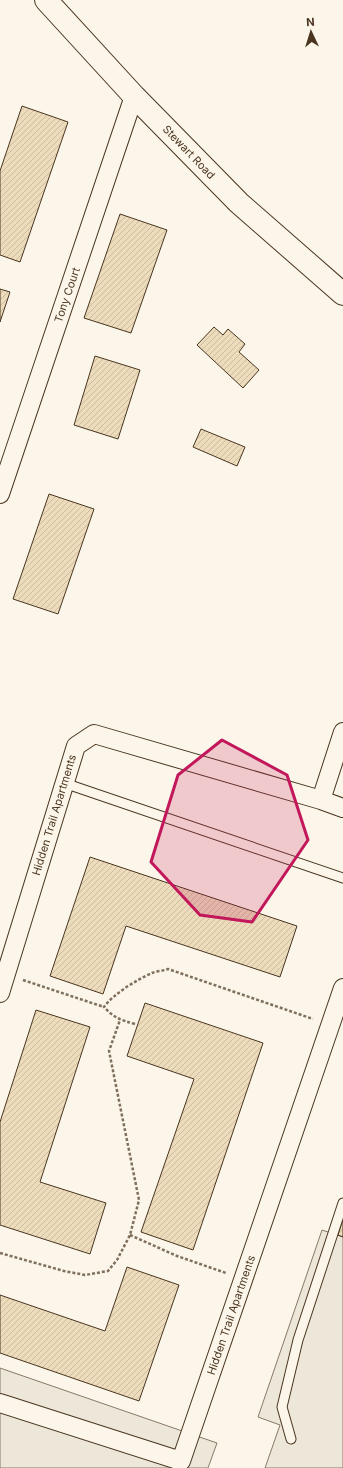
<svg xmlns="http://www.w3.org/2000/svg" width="343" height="1468" font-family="Inter,sans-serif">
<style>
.parking{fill:#ede7d9;stroke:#887966}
.building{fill:url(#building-hatch);stroke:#4a3520}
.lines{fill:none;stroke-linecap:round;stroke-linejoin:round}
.service-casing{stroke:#4a3520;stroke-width:11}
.minor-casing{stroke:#4a3520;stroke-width:20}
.tertiary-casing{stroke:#4a3520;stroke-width:24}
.path{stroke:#7f6f5c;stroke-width:2.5;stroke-dasharray:3 2;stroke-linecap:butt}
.service{stroke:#fbf6e9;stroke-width:9}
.minor{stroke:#fbf6e9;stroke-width:18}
.tertiary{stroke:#fbf6e9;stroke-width:22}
.marked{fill:#c2185b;fill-opacity:0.2;stroke:#c2185b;stroke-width:3;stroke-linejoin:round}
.labels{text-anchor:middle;stroke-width:3;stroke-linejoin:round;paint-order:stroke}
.street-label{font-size:11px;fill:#4a3520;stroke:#fbf6e9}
</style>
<defs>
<pattern id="building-hatch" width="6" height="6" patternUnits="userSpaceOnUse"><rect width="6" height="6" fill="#ecdcbc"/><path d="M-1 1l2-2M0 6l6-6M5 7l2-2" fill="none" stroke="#ccbda1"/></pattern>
</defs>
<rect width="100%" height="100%" fill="#fbf6e9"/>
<path class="parking" d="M 322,1230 L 343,1237 L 343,1468 L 265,1468 L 280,1425 L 258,1417 Z
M 0,1368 L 217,1443 L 208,1468 L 0,1468 Z"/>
<path class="building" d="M 22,106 L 68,122 L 20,262 L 0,255 L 0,171 Z
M 120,214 L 167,230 L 131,333 L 84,318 Z
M 0,289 L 10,292 L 0,322 Z
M 214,327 L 223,335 L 228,329 L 245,344 L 239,352 L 259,370 L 243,388 L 197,345 Z
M 95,356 L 140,370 L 118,439 L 74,425 Z
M 201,429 L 245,447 L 237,466 L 193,447 Z
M 49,494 L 94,509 L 58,614 L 13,599 Z
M 90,857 L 297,926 L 280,977 L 126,926 L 103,994 L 50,976 Z
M 145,1003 L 263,1043 L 193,1250 L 141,1232 L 194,1079 L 127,1056 Z
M 36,1010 L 90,1027 L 40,1182 L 106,1203 L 90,1254 L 0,1225 L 0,1122 Z
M 343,1219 L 343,1237 L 338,1235 Z
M 127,1267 L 179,1285 L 139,1401 L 0,1353 L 0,1295 L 105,1331 Z"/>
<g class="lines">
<defs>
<path id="service" d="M 64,783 L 343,878
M 291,1439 L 282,1407 L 298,1340 L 343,1203"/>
<path id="minor" d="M 0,494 L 134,96
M 321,800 L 343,732
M 0,993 L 76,746 L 94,734 L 321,800 L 343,808
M 0,1403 L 181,1461 L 343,988"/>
<path id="tertiary" d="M 46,0 L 134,96 L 239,203 L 343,294"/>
</defs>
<use href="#service" class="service-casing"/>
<use href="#minor" class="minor-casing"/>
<use href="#tertiary" class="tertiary-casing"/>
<path class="path" d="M 23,980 L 104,1007
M 135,1024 C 121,1020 114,1018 104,1007 C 113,994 138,979 152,973 C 157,971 163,971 168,969 L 313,1019
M 130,1235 L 177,1256 L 226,1273
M 0,1253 L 64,1271 L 85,1275 L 108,1271 L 117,1260 L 130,1235 L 139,1200 L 109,1051 L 120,1020"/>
<use href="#service" class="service"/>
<use href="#minor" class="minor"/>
<use href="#tertiary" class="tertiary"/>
</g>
<path class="marked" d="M 222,740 L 287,775 L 308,840 L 252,922 L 200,915 L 151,862 L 178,775 Z"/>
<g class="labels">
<g class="street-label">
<text transform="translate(189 152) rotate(46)" y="4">Stewart Road</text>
<text transform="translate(67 295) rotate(-71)" y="4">Tony Court</text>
<text transform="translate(54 815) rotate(-73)" y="4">Hidden Trail Apartments</text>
<text transform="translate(231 1315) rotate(-71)" y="4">Hidden Trail Apartments</text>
</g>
</g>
<g transform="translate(311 32) rotate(356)" stroke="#fbf6e9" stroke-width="3" paint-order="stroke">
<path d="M0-3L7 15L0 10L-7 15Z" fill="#4a3520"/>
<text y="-6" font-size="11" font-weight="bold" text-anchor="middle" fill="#4a3520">N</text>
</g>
</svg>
